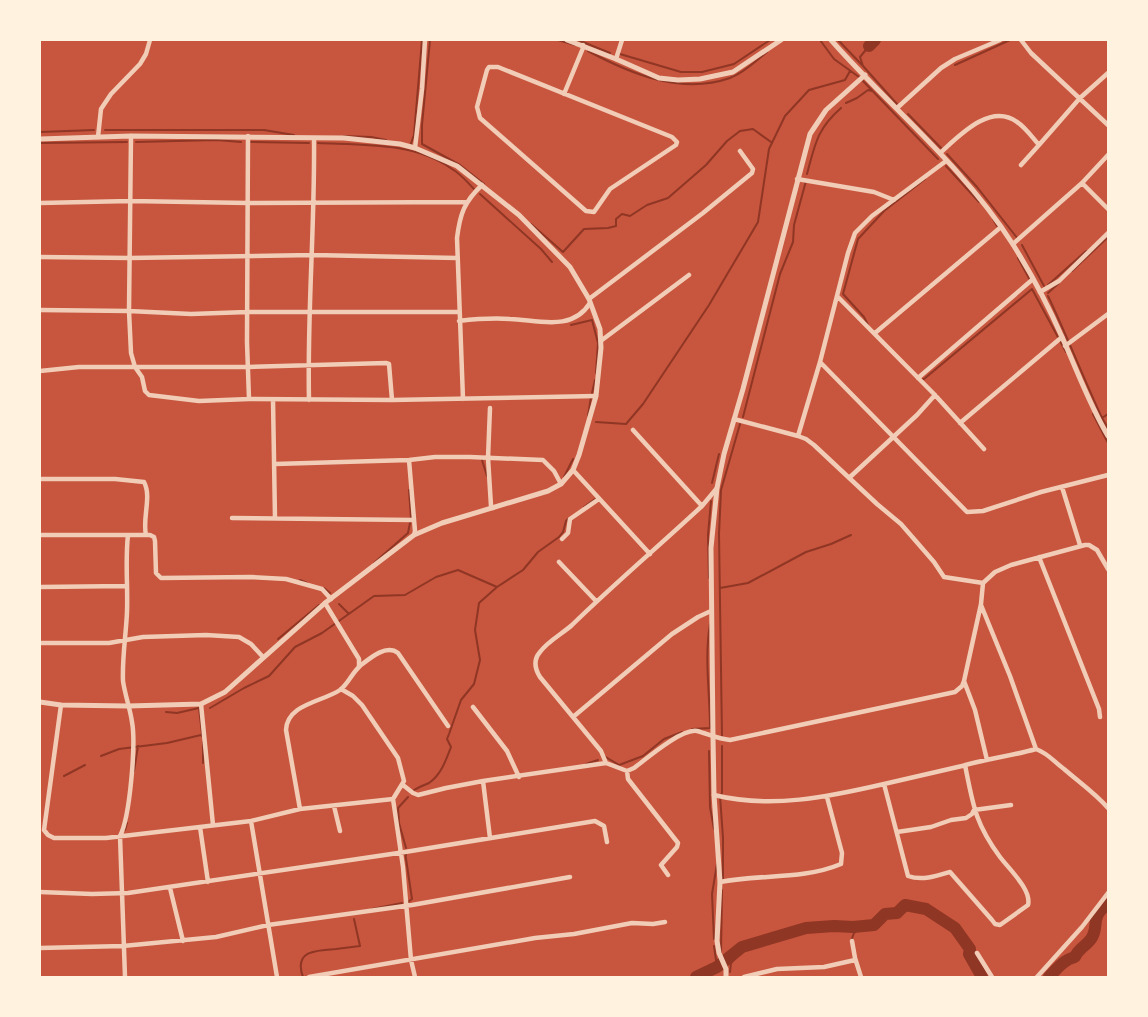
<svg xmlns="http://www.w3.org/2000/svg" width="1148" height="1017" font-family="Manrope,sans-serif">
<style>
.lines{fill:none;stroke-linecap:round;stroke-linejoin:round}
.stream{stroke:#8f3625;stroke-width:2}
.river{stroke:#8f3625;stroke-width:12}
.minor{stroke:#f1ccb7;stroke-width:4.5}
.tertiary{stroke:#f1ccb7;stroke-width:5}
</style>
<rect width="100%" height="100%" fill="#c8553d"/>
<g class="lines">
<path class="stream" d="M 430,40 L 422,125 L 422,144 L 460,165 L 484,184
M 558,40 L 575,45
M 578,40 L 610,53
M 820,40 L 834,59 L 859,77
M 838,40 L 863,66 L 860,57 L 869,46
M 588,51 C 631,74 681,95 730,78 C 744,73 756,61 767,52
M 620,54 L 681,72 L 702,72 L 734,64 L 770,40
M 955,65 L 1010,40
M 863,66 L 897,104
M 863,81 L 938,159
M 846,103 L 857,98 L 868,90 L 872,91
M 908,114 L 943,150
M 105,130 L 264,130 L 294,135
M 40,132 L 94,130
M 344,136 L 371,137 L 386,140
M 136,142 L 217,140 L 241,142
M 251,142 L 309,143
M 40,143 L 127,142
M 318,143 C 363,145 414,142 452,169 C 461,174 468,183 475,190
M 410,146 L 414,135 L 422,40
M 947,154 L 977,187 L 1018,239
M 946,166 L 979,202
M 807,174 C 815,144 817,129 841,108
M 480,194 L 541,249 L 552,262
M 993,219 L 997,226
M 531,224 L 563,252 L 584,229 L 608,228 L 616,226 L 616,219 L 622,214 L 630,216 L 647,205 L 668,198 L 706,165 L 727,141 L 740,131 L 753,129 L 771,142
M 1022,245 L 1044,286
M 1018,258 L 1030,280
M 1072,271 L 1108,237
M 1048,285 L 1086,251
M 1032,289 L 1066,352
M 1048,293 L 1059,283
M 1048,296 C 1067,336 1083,377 1102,418 L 1108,414
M 571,325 L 592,320 L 598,343 L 596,373
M 868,325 L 864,317 L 843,294 L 858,239 L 884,211 L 925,179
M 921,380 L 924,379 L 1032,289
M 592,393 L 595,380
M 1093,414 L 1108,443
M 588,416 L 591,397
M 743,417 L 780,274 L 793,242 L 794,225 L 806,181
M 1102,418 L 1108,428
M 596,422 L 626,424 L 643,404 L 709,305 L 758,222 L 769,149 L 785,116 L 809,90 L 845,80 L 850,71
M 482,460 L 487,476
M 564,477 L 573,459
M 712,483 L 719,454
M 409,490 L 411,518
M 584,507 L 595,499
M 374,563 L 408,533 L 410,523
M 709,578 L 708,535 L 711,501
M 300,580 L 307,583
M 324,588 L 330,593
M 720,588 L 748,583 L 806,552 L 831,544 L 851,535
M 339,604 L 349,614
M 278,639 L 319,605
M 210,708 L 244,688 L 269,676 L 295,647 L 322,633 L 374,596 L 405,595 L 436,577 L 458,570 L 497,587 L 523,570 L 538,552 L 559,537 L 563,532 L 566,521 L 568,519
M 166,712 L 177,713 L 199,708 L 202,734
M 692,729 L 710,728 C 710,693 704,659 710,624
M 722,737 L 719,534 L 721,490 L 740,424
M 203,742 L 203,763
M 722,746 L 722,793 L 720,796 L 723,838 L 723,880
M 709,751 L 710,806
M 101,756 L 119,749 L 167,743 L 201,735 L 202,736
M 604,756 L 619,765 L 643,756 L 664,739 L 682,732
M 586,764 L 598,760
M 134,771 L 138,746
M 64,776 L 85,765
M 414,790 C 419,787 424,785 429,783 C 441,775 446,760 451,747 L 447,739 L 449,734 L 461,700 L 474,684 L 480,660 L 475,630 L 479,603 L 497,587
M 710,807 L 714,829
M 125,830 L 127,823
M 406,848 L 399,823 L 398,808 L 408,797
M 406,855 L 405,852 L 412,899 L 408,902
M 372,909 L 402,903
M 714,939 L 712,894 L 717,864
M 851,941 L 854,933 L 861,926
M 714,946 L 717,967
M 721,953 L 722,890
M 706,972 L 709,977
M 730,972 L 731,963 L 736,958
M 303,977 C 293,950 318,950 336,949 C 344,948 352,947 360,946 L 354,919"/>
<path class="river" d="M 869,46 L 875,40
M 696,977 L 717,967 L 742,947 L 806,928 L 834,926 L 853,927 L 874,925 L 885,914 L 897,913 L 905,905 L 926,909 L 955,928 L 970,949 L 969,954 L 982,977
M 1049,977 C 1057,969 1063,960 1075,957 C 1078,949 1086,946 1091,939 C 1100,926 1089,917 1108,904"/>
<path class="minor" d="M 1021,40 L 1031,53 L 1108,125
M 616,59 L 622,40
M 489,67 L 498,67 L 672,137 L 677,142 L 676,145 L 610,189 L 594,212 L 586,211 L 480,118 L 477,107 L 487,70 Z
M 564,94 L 583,48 L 583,45
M 897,108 L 941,68 L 955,59 L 1000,40
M 131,136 L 129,311 L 131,353 L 135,367 L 142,377 L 145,391 L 149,395 L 199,401 L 249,399 L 392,400 L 596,396
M 248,136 L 247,342 L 249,399
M 98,137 L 101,109 L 111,94 L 140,64 L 146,54 L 150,40
M 415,148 L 422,89 L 425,40
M 940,153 C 958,137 990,102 1017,122 C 1025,127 1032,137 1039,145 L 1080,98 L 1108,73
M 1021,165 L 1039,145
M 797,179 L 874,192 L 894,200
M 1082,183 L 1108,209
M 40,203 L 130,201 L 248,203 L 467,202
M 1013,244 L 1082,183 L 1108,155
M 40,257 L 130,258 L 313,255 L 457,258
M 1040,292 L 1059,281 L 1108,233
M 837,296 L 935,395 L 984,449
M 589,299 L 703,213 L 752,173 L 753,169 L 740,151
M 40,310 L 129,311 L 191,314 L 247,312 L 459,312
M 459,321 C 476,319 493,318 510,319 C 538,320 572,332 590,303
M 875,333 L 1001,227
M 602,340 L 689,275
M 1065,346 L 1108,314
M 820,362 L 967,512 L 983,511 L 1041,492 L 1108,475
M 40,371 L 79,367 L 248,367 L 386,363 L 389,364 L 392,400
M 918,378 L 1033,279
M 463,399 L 457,238 C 460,214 464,202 482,185
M 273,400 L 275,518
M 309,400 C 307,313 315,226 314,139
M 490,408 L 488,458 L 491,506 L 493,508
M 734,419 L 798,436 L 806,439 L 814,445 L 877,504 L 901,524 L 934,562 L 944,577 L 983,583
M 960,423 L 1062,337
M 633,430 L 702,506
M 798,436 L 820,362 L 848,253 L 855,233 L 872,216 L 946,161
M 409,460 L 415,531 L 414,535
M 275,464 L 409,460 L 435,457 L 470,457 L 543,460 L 554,471 L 561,484
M 573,470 L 650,554
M 849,478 L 917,415 L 935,395
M 40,479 L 115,479 L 144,482 C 152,497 142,518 146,535
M 1062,487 L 1080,545
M 232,518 L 414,520
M 40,535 L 150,535 L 154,537 L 155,541 L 156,573 L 161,578 L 251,577 L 286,579 L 322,589 L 331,599
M 562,539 L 568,533 L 570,519 L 599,499
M 1039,557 L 1099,709 L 1100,717
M 559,562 L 596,601
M 40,587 L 126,586
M 325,603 L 359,659 L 359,666
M 981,605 L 1010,676 L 1036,749
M 40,643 L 109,643 L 143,637 L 206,635 L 239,637 L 251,644 L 263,657
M 964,681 L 975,710 L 987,760
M 341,689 L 353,696 L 362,705 L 398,758 L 404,781 L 393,799
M 201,704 L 213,825
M 61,705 L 44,830 L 48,835 L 54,838 L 106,838 L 251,821 L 300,809 L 393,799
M 473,707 L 507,751 L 519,777
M 573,717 L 672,634 L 698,617 L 711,611
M 606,763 L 601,751 L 540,677 C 535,669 533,660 540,652 C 548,641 562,634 572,625 C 614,584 659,546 702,506 L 717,488
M 627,771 L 628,779 L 678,843 L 677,847 L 661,865 L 668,875
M 483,781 L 490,838
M 884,784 L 908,876 C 922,881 937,876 950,872 L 992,920 L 995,924 L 1000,925 L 1028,905 C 1032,890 1009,869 1000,857 C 975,823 973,805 965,765
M 403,785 L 413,793 L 418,795 L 446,788 L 483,781 L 606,763 L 627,771 L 634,768 C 646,759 682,728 697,731 C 708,734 718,739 730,740 L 955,692 L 962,686 L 964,681 L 981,604 L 983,583 L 995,572 L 1011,565 L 1085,545 L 1089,545 L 1097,550 L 1108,569
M 714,795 C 771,809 828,797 884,784 C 910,778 936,772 962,766 C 986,759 1011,756 1036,749 C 1049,754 1053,761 1064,769 C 1079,782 1095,793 1108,808
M 393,799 L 403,867 L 411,960 L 415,977
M 334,806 L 340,831
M 300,809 L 286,730 C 287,704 322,702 340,690 C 348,684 352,673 360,666 C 370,658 386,644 398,653 L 448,726
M 251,821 L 277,977
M 200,827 L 208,882
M 897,832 L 931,827 L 951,820 L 966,818 L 972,814 L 974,810 L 1011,805
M 720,882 C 760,874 803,880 841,864 L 842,853 L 827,797
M 170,888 L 183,941
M 40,892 L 92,894 L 128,893 L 405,852 L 595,821 L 604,826 L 607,842
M 852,941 L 855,958 L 861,977
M 40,948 L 123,946 L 216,937 L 268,925 L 412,905 L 570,877
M 977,953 L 992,977
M 125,977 L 120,836 C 130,817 136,744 132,722 C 130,708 125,695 123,681 C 122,658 126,635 127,612 C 128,586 125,561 128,535
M 309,977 L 535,938 L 574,934 L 632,923 L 653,924 L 665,922
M 744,977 L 777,969 L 824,967 L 855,960
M 1037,977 L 1082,927 L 1108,893"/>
<path class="tertiary" d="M 567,40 L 616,59 L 659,78 L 678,80 L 700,79 L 733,72 L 781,40
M 831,40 C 891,108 963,166 1012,243 C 1031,273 1048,305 1062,337 C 1077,370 1089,404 1108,436
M 40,139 L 131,136 L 344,138 L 400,144 L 415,148 L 457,166 L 519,215 L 570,267 L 589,299 L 600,329 L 601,348 L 596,396 L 579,455 L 573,470 L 561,484 L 548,491 L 442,523 L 414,535 L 325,603 L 225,692 L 201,704 L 128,706 L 61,705 L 40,702
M 726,977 L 726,969 L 719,953 L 717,941 L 720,882 L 714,795 L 713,737 L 711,548 L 717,488 L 724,454 L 743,389 L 810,134 L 826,110 L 865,75"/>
</g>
<rect width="1148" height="1017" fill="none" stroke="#fff3e0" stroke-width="82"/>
</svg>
